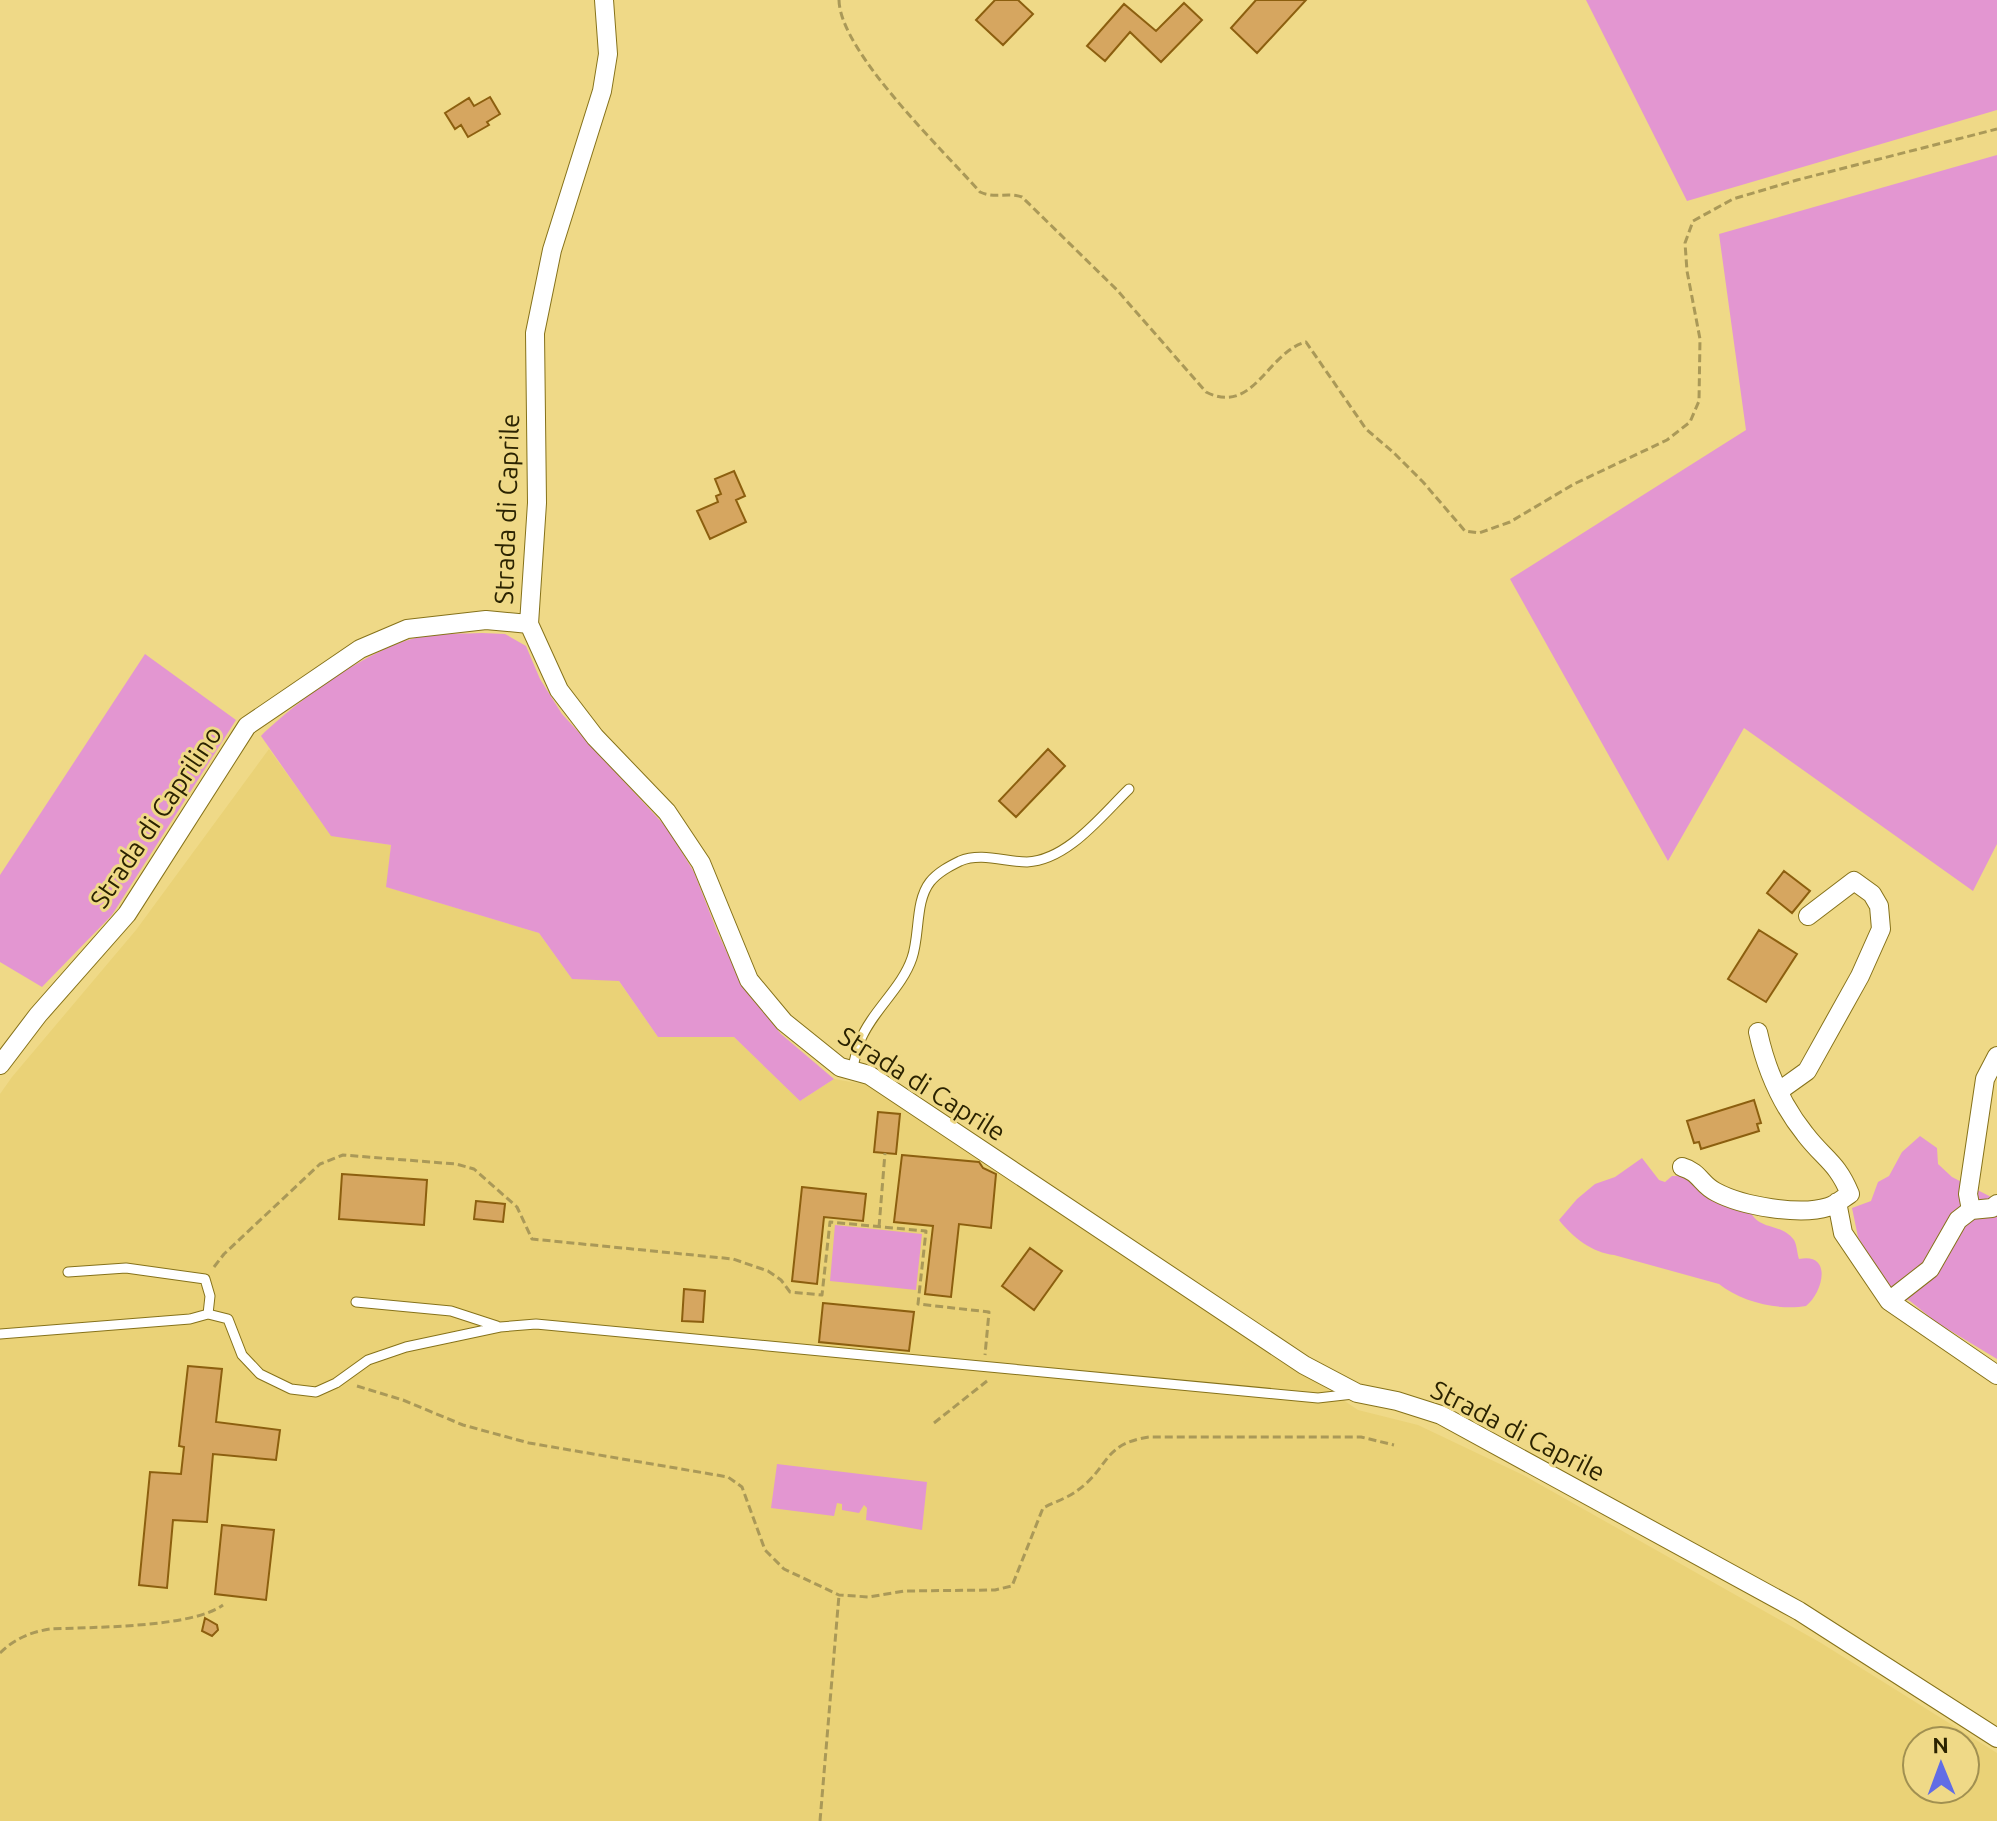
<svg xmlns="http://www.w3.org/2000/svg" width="1997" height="1821" font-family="Ubuntu,sans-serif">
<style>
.built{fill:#ead277;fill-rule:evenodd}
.green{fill:#e396d1}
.building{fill:#d6a660;stroke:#8c5f0f;stroke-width:2}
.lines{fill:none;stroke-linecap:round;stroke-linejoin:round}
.service-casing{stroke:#86721a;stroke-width:11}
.minor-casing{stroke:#86721a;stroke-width:20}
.path{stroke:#aa9958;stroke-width:3;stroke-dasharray:8 4;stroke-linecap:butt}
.service{stroke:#fff;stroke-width:9}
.minor{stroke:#fff;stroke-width:18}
.labels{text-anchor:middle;stroke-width:6;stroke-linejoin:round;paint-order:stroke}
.street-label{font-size:26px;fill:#2b2301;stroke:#efd987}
</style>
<rect width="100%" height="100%" fill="#efd987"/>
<path class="built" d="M 269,749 L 331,835 L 391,845 L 387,887 L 539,933 L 572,979 L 618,980 L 658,1037 L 734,1037 L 800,1101 L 834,1079 L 868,1085 L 1002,1170 L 1358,1410 L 1418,1425 L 1523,1475 L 1821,1643 L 1997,1753 L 1997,1821 L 0,1821 L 0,1094 L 12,1077 L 136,930 ZM 1917,1741 L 1965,1741 L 1965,1789 L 1917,1789 Z"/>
<path class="green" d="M 1586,0 L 1997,0 L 1997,110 L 1687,201 Z
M 1997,155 L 1997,844 L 1973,891 L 1744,728 L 1668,861 L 1510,579 L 1746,430 L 1719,234 Z
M 482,633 L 505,634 L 526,646 L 540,679 L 562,714 L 667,828 L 694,872 L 717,931 L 743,987 L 781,1034 L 834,1079 L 800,1101 L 734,1037 L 658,1037 L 619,981 L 572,979 L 539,933 L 386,887 L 391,845 L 331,836 L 261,736 C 298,700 374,644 425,636 C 443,633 463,634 482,633 Z
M 145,654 L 236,720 L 112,915 L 42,987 L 0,962 L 0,875 Z
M 1920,1136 L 1937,1148 L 1938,1164 L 1952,1177 L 1997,1200 L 1997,1359 L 1936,1322 L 1910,1301 L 1891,1292 L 1858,1237 L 1852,1208 L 1871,1201 L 1878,1182 L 1889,1176 L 1902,1152 Z
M 1642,1158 L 1659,1180 L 1665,1182 L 1672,1176 L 1686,1176 L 1748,1207 C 1758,1233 1780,1221 1794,1240 C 1797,1245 1797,1253 1799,1259 C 1833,1252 1823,1293 1806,1306 C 1780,1311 1741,1302 1719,1284 L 1614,1255 C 1593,1253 1572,1237 1559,1220 L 1577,1199 L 1595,1184 L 1615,1177 Z
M 835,1225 L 922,1234 L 916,1290 L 830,1281 Z
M 777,1464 L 927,1482 L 922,1530 L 866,1520 L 867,1508 L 864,1505 L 859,1513 L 842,1510 L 842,1504 L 837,1503 L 834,1516 L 771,1508 Z"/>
<path class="building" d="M 995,0 L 1018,0 L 1033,14 L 1003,45 L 976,20 Z
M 1256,0 L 1306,0 L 1257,53 L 1231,28 Z
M 1184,3 L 1202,20 L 1161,62 L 1130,32 L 1105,61 L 1087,46 L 1124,4 L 1156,31 Z
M 490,97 L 500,114 L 487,122 L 489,125 L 468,137 L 461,125 L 455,129 L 445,113 L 469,98 L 474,106 Z
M 734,471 L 745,496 L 736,500 L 746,522 L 710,539 L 697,511 L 718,502 L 716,496 L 721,494 L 715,479 Z
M 1048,749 L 1065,766 L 1016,817 L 999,801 Z
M 1784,871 L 1810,891 L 1792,913 L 1767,893 Z
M 1759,930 L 1797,954 L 1766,1002 L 1728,979 Z
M 1754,1100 L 1761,1123 L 1757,1124 L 1759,1131 L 1701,1149 L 1699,1142 L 1694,1143 L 1687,1121 Z
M 878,1112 L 900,1114 L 896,1154 L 874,1152 Z
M 902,1155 L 979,1162 L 983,1168 L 996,1174 L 991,1228 L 959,1224 L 951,1297 L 925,1294 L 933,1226 L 894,1222 Z
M 342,1174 L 427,1180 L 424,1225 L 339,1219 Z
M 802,1187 L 866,1194 L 863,1221 L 824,1217 L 817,1284 L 792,1281 Z
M 476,1201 L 505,1204 L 503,1222 L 474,1219 Z
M 1030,1248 L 1062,1271 L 1034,1310 L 1002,1286 Z
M 684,1289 L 705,1291 L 703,1322 L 682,1321 Z
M 823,1303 L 914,1312 L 909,1351 L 819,1342 Z
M 188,1366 L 222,1369 L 216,1422 L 280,1430 L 276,1460 L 213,1454 L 207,1522 L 173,1520 L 167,1588 L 139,1585 L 150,1472 L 181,1474 L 184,1447 L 179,1446 Z
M 222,1525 L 274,1530 L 266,1600 L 215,1594 Z
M 205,1618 L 217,1625 L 218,1630 L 212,1636 L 202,1631 Z"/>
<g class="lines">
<defs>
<path id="service" d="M 852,1070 C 855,1061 856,1050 860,1041 C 872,1011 902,988 912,958 C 920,935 915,901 930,882 C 938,872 950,866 960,861 C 981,852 1006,862 1027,862 C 1068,860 1102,815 1129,789
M 68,1272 L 126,1268 L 205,1279 L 210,1296 L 208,1314
M 356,1302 L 451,1311 L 497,1326
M 0,1334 L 190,1319 L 208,1314 L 228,1319 L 242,1355 L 260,1374 L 291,1389 L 316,1392 L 336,1383 L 368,1360 L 406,1347 L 500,1327 L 536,1324 L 1318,1398 L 1353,1394"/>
<path id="minor" d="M 604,0 L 608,54 L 602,91 L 552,250 L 535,333 L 537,503 L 529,624 L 559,690 L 595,737 L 667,812 L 701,863 L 749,980 L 784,1022 L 840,1067 L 869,1075 L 1304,1365 L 1357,1393 L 1397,1401 L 1441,1415 L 1799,1611 L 1997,1738
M 0,1065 L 38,1015 L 127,914 L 247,726 L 360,649 L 407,629 L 486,620 L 529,624
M 1779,1091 L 1807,1071 L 1860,976 L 1881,929 L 1879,906 L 1872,894 L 1854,881 L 1808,916
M 1682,1167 C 1700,1172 1701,1185 1716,1192 C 1742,1206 1800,1216 1828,1207 C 1836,1205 1843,1198 1850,1194 C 1837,1162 1824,1159 1805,1134 C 1781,1104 1766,1069 1758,1032
M 1837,1202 L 1843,1233 L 1889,1301 L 1997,1375
M 1971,1210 L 1968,1194 L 1985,1079 L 1997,1056
M 1889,1301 L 1930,1269 L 1958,1220 L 1971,1210 L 1992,1208 L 1997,1204"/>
</defs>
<use href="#service" class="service-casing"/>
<use href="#minor" class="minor-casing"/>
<path class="path" d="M 839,0 C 840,52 944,151 980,192 C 995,199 1007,192 1022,197 L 1117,290 L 1206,392 C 1254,416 1267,352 1306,342 L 1366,429 L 1393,452 L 1423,482 L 1465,531 L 1479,533 L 1510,522 L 1574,484 L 1667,440 L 1690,422 L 1699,401 L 1700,339 L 1687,271 L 1685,243 L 1693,221 L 1733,199 L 1797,180 L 1997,129
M 879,1227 L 885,1153
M 214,1267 L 224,1254 L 320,1164 L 343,1155 L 456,1164 L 474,1169 L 517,1207 L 532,1239 L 733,1259 L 768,1271 L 781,1280 L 790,1292 L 822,1295 L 830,1222 L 926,1231 L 918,1304 L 989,1312 L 985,1355
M 357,1386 L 403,1400 L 463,1425 L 529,1443 L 728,1477 L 742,1487 L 765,1550 L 784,1569 L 839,1595 L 869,1597 L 904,1591 L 995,1590 L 1012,1586 L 1043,1508 C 1054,1502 1068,1498 1078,1490 C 1110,1467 1102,1444 1149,1437 L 1361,1437 L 1394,1445
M 934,1423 L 987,1381
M 0,1653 C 14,1639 31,1632 50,1629 C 91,1627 192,1628 223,1605
M 820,1821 L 839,1595"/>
<use href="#service" class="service"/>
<use href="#minor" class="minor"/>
</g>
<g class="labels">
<g class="street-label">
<text transform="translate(507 509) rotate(-88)" y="9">Strada di Caprile</text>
<text transform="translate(156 817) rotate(-56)" y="9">Strada di Caprilino</text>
<text transform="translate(922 1084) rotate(32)" y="9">Strada di Caprile</text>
<text transform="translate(1518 1431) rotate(27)" y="9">Strada di Caprile</text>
</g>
</g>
<g transform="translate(1941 1765) rotate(359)"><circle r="38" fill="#efd987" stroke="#a19051" stroke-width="2"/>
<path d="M0-6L14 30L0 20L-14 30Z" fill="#616de5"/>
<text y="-12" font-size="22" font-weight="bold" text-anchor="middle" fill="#2b2301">N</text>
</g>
</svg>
